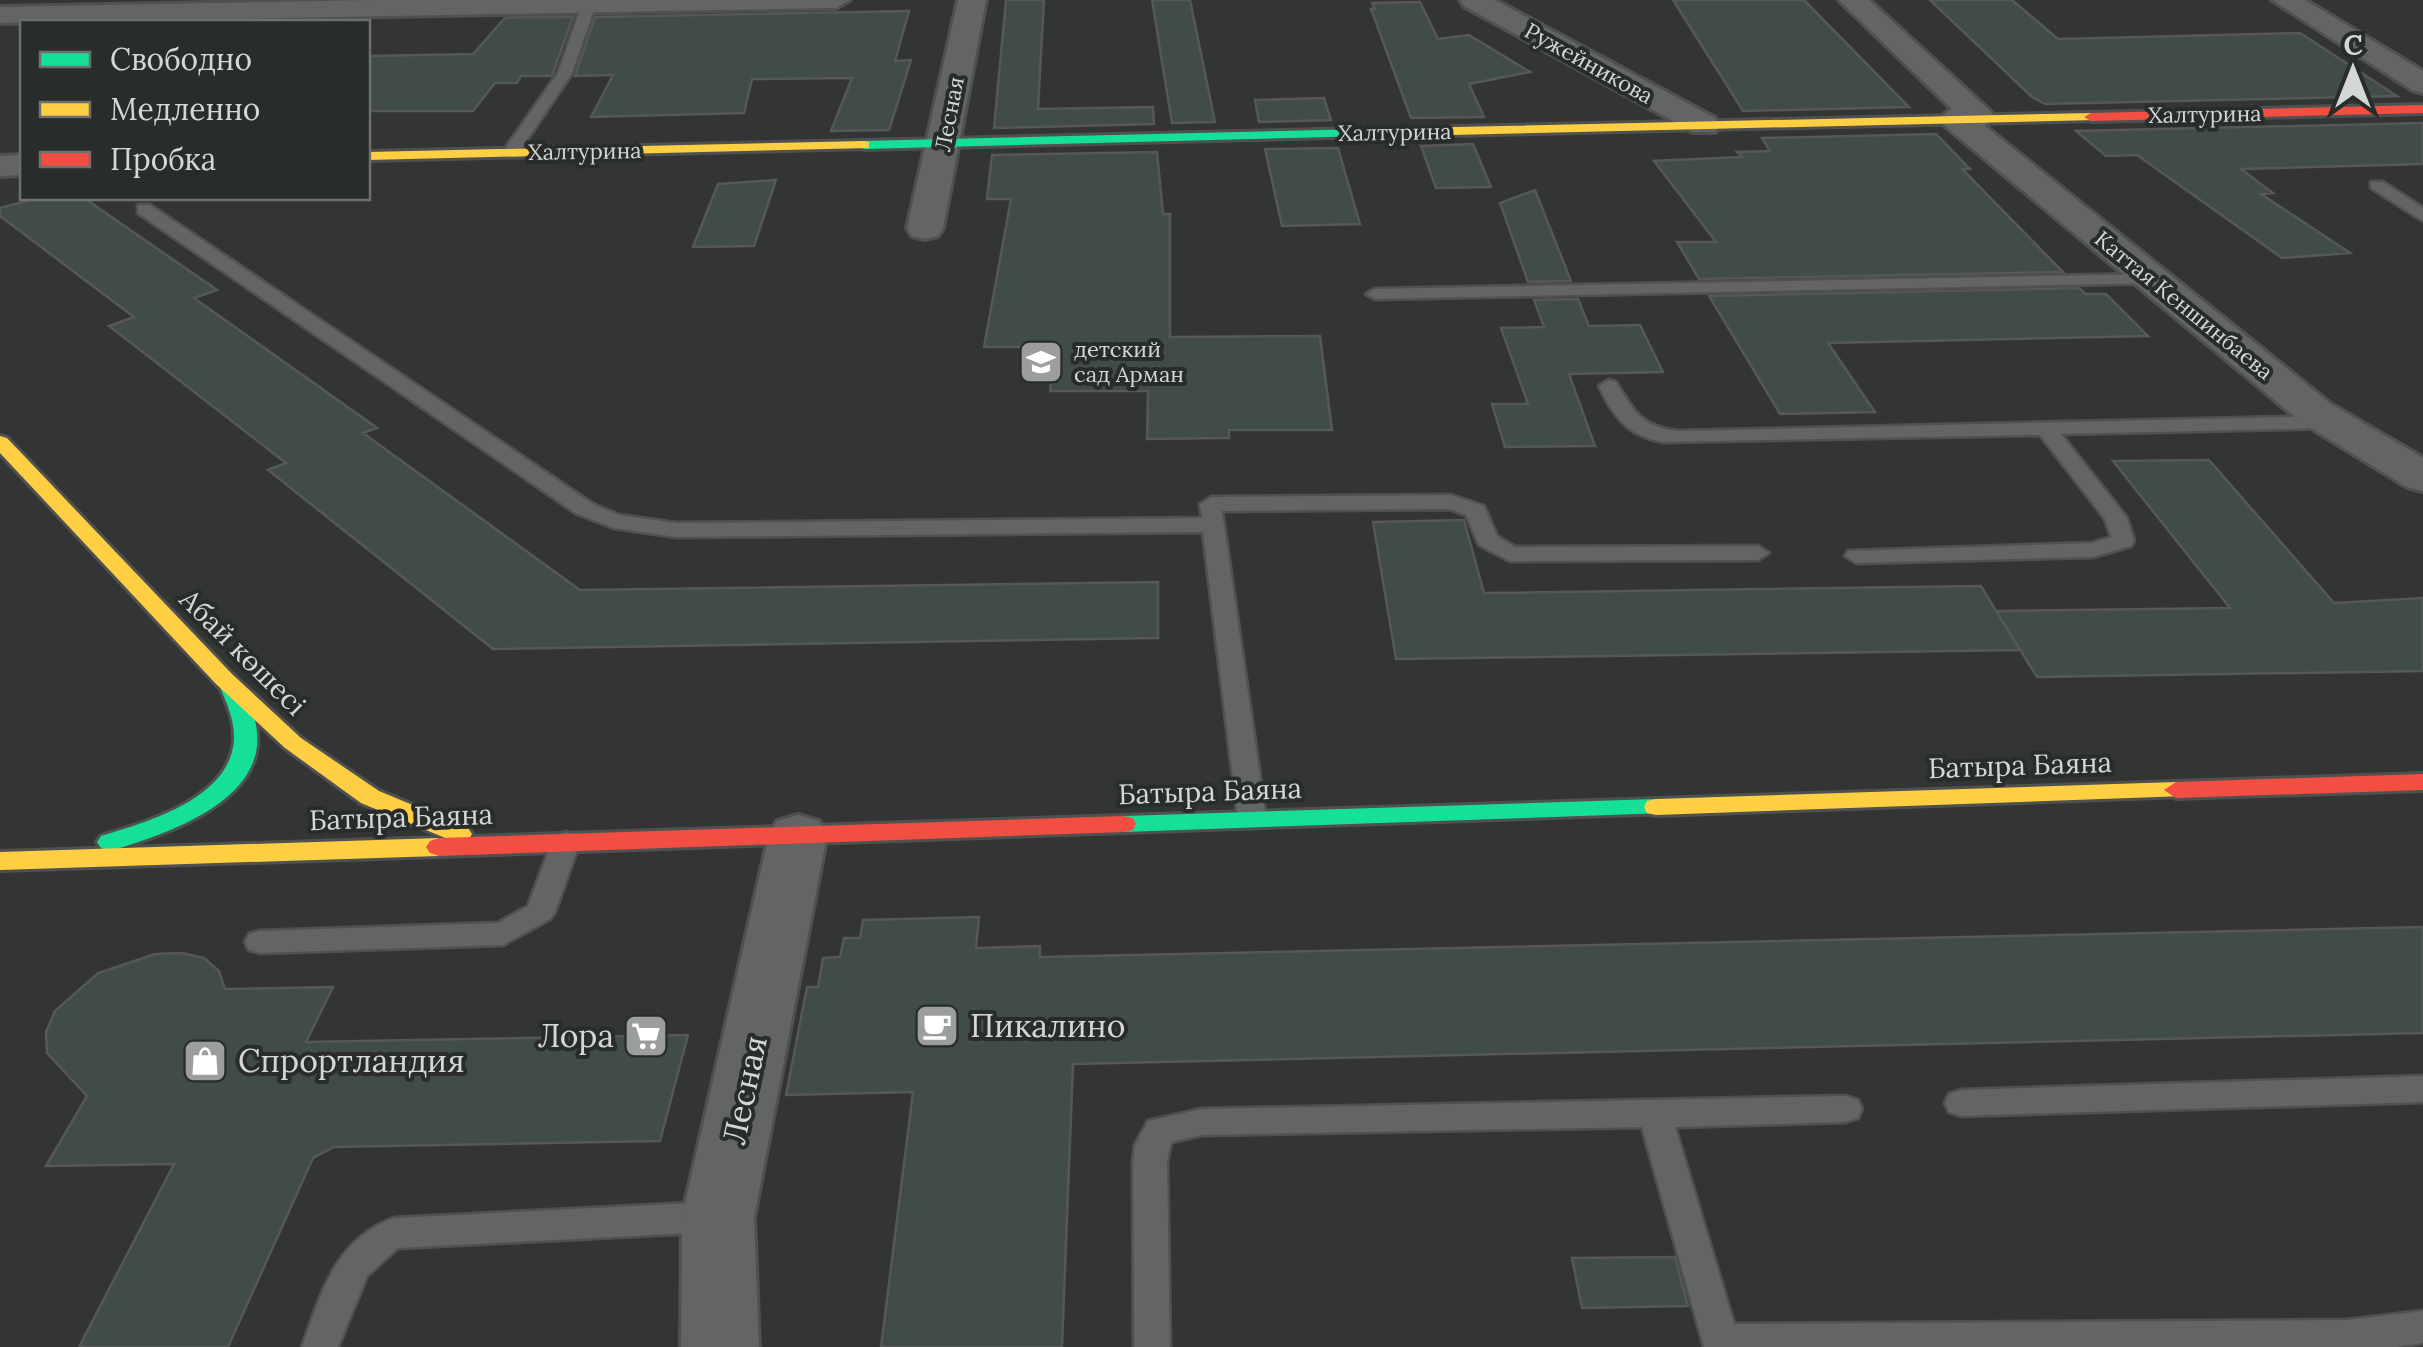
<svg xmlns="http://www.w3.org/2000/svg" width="2423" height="1347" font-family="Lora,serif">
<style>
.building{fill:#414c48;stroke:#565857;stroke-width:2.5}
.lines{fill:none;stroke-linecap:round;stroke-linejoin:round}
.lane-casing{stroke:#4f5150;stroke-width:5}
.street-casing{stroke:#4f5150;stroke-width:6}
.fast-casing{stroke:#4f5150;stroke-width:6}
.slow-casing{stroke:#4f5150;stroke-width:6}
.jam-casing{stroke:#4f5150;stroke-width:6}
.lane{fill:#636564;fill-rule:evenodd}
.street{fill:#636564;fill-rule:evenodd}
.fast{fill:#16e098;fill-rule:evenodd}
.slow{fill:#ffcf43;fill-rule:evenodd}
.jam{fill:#f24e42;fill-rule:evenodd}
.labels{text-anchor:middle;stroke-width:8;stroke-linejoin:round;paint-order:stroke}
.far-street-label{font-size:22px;fill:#d4d7d6;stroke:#282c2a}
.far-poi-label{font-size:22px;fill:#d4d7d6;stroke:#282c2a;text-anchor:start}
.street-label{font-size:28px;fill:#d4d7d6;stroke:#282c2a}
.near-poi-label{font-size:32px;fill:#d4d7d6;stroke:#282c2a;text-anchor:start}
.near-street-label{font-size:32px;fill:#d4d7d6;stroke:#282c2a}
</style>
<rect width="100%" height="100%" fill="#323534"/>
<path class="building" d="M 1006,0 L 1044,0 L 1038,109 L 1153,107 L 1154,124 L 994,128 Z
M 1152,0 L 1190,0 L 1215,122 L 1172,123 Z
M 1673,0 L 1804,0 L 1909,107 L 1743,111 Z
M 1930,0 L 2012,0 L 2058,39 L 2300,33 L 2397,96 L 2045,104 L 2032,97 Z
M 1420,2 L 1438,39 L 1469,35 L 1530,72 L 1469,84 L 1484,117 L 1411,118 L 1371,9 L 1375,9 L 1372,3 Z
M 909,11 L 895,61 L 911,60 L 889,130 L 831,131 L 852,78 L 752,79 L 744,113 L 591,117 L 613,75 L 575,76 L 595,17 Z
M 519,17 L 573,17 L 552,76 L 521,76 L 517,83 L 495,83 L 473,111 L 368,111 L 368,56 L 473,54 L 505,18 Z
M 1324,98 L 1331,120 L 1259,122 L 1255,100 Z
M 2423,123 L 2423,164 L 2241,169 L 2273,193 L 2261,194 L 2350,253 L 2282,258 L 2137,155 L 2106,156 L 2076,131 Z
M 1936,134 L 1970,169 L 1962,169 L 2063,272 L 1699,279 L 1677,242 L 1716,242 L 1654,161 L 1742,157 L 1737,152 L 1770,151 L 1762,138 Z
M 1473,144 L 1491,187 L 1436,188 L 1421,146 Z
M 1338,148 L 1360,224 L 1282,226 L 1265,149 Z
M 1157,152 L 1163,214 L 1170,214 L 1170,337 L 1320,336 L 1332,430 L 1229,430 L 1229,438 L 1147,439 L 1148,391 L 1050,391 L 1055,347 L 984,347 L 1011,199 L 987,199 L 992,155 Z
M 776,180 L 754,246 L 693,247 L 718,184 Z
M 1535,190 L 1571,281 L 1528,282 L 1500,203 Z
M 37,198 L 84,198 L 217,290 L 194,298 L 377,428 L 363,433 L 580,590 L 1158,582 L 1158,638 L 493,649 L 268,470 L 286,463 L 109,326 L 134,317 L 0,216 L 0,208 Z
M 2079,288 L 2085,294 L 2106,294 L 2148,336 L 1828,343 L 1875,412 L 1780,414 L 1709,296 Z
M 1578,299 L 1589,326 L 1640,325 L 1663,372 L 1569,374 L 1595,446 L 1505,447 L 1492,404 L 1528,404 L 1501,328 L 1544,327 L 1534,300 Z
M 2209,460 L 2334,603 L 2423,598 L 2423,671 L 2037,677 L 1996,611 L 2230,608 L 2113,461 Z
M 1464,520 L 1484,593 L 1981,586 L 2020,650 L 1396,659 L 1373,522 Z
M 979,917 L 976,948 L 1040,946 L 1040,957 L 2423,927 L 2423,1033 L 1073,1064 L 1062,1347 L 881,1347 L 913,1092 L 786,1095 L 807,987 L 818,987 L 823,958 L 840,957 L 844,938 L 860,938 L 863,920 Z
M 182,953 L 204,958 L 219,971 L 225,989 L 333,987 L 306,1042 L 688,1035 L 660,1141 L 334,1147 L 313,1158 L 228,1347 L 79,1347 L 174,1164 L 46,1166 L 87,1096 L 47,1053 L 46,1032 L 55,1011 L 98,973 L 155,954 Z
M 1675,1257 L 1688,1306 L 1582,1308 L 1572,1258 Z"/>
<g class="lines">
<defs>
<path id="lane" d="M 589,0 L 596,4 L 572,73 L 516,156 L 504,156 L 502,153 L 558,73 L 582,4 Z
M 2371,182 L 2383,182 L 2423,208 L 2423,221 L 2371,188 Z
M 138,205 L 150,205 L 593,504 L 619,515 L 676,523 L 1202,518 L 1200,504 L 1211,497 L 1451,495 L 1484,506 L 1497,536 L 1515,547 L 1758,546 L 1769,553 L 1758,560 L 1510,561 L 1479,545 L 1466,515 L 1449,509 L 1222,511 L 1266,819 L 1262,826 L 1242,826 L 1238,819 L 1203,532 L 676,537 L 614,528 L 577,514 L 138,213 Z
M 2152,274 L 2161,279 L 2158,283 L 1375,299 L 1366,294 L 1375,289 Z
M 1609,380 L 1616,382 C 1634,411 1641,427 1678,431 L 2331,416 L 2341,422 L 2331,428 L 2061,434 L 2127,518 L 2134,541 L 2131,546 L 2093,557 L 1856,563 L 1845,556 L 1848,551 L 2092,543 L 2111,537 L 2105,519 L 2040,435 L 1663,442 C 1627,435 1614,418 1599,386 Z
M 566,832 L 576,835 L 580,842 L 555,912 L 550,919 L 503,945 L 260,953 L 249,950 L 245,942 L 249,934 L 260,931 L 498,923 L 528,906 L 552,842 L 556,835 Z
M 2423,1076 L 2423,1102 L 1961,1116 L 1949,1112 L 1945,1103 L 1949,1094 L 1961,1090 Z
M 1846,1096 L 1858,1100 L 1862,1109 L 1858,1118 L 1846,1122 L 1675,1127 L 1734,1324 L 2347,1320 L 2423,1311 L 2423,1343 L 2397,1347 L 1704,1347 L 1642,1127 L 1202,1135 L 1171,1142 L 1167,1161 L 1170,1347 L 1134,1347 L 1133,1161 L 1135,1145 L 1148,1121 L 1202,1109 Z
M 713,1202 L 725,1207 L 730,1217 L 725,1227 L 713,1232 L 398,1248 L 367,1276 L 338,1347 L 302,1347 C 321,1294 335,1239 394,1218 Z"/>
<path id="street" d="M 372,0 L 850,0 L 836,8 L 0,23 L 0,7 Z
M 958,0 L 986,0 L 943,228 L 938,236 L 925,239 L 912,236 L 907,228 Z
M 1460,0 L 1495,0 L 1715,118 L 1720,125 L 1715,132 L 1693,132 L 1464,6 Z
M 1839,0 L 1869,0 L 1990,111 L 1995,118 L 1985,126 L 2331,404 L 2423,458 L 2423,491 L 2407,487 L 2301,422 L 1944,125 L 1939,118 L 1952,109 Z
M 2272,0 L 2305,0 L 2423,71 L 2423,93 L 2412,90 Z
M 22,155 L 22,175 L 0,176 L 0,156 Z
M 798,815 L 819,821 L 827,835 L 754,1217 L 759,1347 L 681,1347 L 682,1217 L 769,835 L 777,821 Z"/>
<path id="fast" d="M 1363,129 L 1370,133 L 1368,136 L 864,149 L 857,145 L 864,141 Z
M 231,680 C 246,684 250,704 254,717 C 278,798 167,834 110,851 L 101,848 L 97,842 L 101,836 C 147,822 230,799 234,740 C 235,721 227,704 220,687 Z
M 1656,799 L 1665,801 L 1668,807 L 1665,813 L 1124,832 L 1115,830 L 1112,824 L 1115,818 L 1124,816 Z"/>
<path id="slow" d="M 2091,113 L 2096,114 L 2096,120 L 1363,137 L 1356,133 L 1363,129 Z
M 864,141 L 869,142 L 869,148 L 368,160 L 368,152 Z
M 0,436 L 7,438 L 232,674 L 301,738 L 379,791 L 468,828 L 472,834 L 468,840 L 450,840 L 361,803 L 285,748 L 216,684 L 0,453 Z
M 2176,782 L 2185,784 L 2188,790 L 2185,796 L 1656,815 L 1647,813 L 1644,807 L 1647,801 L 1656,799 Z
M 439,838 L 448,841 L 452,847 L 448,853 L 439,856 L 0,870 L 0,852 Z"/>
<path id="jam" d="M 2423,105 L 2423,113 L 2091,121 L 2084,117 L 2091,113 Z
M 2423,774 L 2423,790 L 2176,798 L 2164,790 L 2176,782 Z
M 1124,816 L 1133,818 L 1136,824 L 1133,830 L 1124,832 L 439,856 L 430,853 L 426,847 L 430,841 L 439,838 Z"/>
</defs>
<use href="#lane" class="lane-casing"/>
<use href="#street" class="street-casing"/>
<use href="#fast" class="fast-casing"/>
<use href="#slow" class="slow-casing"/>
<use href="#jam" class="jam-casing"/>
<use href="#lane" class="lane"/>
<use href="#street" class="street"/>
<use href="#fast" class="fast"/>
<use href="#slow" class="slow"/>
<use href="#jam" class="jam"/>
</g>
<defs>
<symbol id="school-square" viewBox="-11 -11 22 22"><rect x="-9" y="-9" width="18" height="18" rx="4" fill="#9b9e9d" stroke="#282c2a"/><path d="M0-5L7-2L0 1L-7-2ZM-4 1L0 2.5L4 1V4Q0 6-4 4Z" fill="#fff"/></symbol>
<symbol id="cafe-square" viewBox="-11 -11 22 22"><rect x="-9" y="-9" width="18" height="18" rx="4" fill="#9b9e9d" stroke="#282c2a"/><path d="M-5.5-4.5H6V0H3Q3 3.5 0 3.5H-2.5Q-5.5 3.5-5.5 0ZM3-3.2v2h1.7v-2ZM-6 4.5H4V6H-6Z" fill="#fff"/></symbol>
<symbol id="supermarket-square" viewBox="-11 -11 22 22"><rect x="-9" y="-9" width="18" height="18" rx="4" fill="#9b9e9d" stroke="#282c2a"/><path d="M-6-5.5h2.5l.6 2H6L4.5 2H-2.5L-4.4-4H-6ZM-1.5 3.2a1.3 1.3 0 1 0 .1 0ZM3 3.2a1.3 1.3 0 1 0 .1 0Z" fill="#fff"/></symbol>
<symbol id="shop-square" viewBox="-11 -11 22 22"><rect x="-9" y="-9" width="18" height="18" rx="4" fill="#9b9e9d" stroke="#282c2a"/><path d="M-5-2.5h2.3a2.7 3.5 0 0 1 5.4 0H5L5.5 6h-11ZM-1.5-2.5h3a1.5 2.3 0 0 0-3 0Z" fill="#fff"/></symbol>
</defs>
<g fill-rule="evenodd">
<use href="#school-square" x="1016" y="337" width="50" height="50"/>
<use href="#cafe-square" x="912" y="1001" width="50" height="50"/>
<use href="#supermarket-square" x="621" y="1011" width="50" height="50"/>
<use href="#shop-square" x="180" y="1036" width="50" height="50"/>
</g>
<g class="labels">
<g class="far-street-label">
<text transform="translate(1589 63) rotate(29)" y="8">Ружейникова</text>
<text transform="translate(949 114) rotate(-79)" y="8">Лесная</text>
<text transform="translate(2205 114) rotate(-1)" y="8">Халтурина</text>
<text transform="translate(1395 132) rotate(-1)" y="8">Халтурина</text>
<text transform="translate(585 151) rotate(-1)" y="8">Халтурина</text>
<text transform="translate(2184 305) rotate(39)" y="8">Каттая Кеншинбаева</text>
</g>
<g class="far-poi-label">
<text x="1074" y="357">детский<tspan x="1074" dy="25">сад Арман</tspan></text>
</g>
<g class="street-label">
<text transform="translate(243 652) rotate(45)" y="10">Абай көшесі</text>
<text transform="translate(2020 765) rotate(-2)" y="10">Батыра Баяна</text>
<text transform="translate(1210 791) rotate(-2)" y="10">Батыра Баяна</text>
<text transform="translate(401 817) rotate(-2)" y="10">Батыра Баяна</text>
</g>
<g class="near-poi-label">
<text x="970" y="1037">Пикалино</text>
<text x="614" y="1047" text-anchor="end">Лора</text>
<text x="238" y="1072">Спрортландия</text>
</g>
<g class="near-street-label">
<text transform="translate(745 1090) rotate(-78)" y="11">Лесная</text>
</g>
</g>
<rect x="20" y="20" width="350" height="180" fill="#282c2a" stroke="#6d706f" stroke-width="2.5"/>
<rect x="40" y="52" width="50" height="15" fill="#16e098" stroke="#6d706f" stroke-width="2.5"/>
<text x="110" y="70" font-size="30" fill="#d4d7d6">Свободно</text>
<rect x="40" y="102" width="50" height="15" fill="#ffcf43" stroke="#6d706f" stroke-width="2.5"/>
<text x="110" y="120" font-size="30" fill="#d4d7d6">Медленно</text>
<rect x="40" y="152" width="50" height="15" fill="#f24e42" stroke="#6d706f" stroke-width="2.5"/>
<text x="110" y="170" font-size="30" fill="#d4d7d6">Пробка</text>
<g transform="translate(2353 70)" stroke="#282c2a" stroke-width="8" paint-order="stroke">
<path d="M0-8L18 38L0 25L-18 38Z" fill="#d4d7d6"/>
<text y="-15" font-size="28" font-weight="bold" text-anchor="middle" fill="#d4d7d6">С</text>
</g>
</svg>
